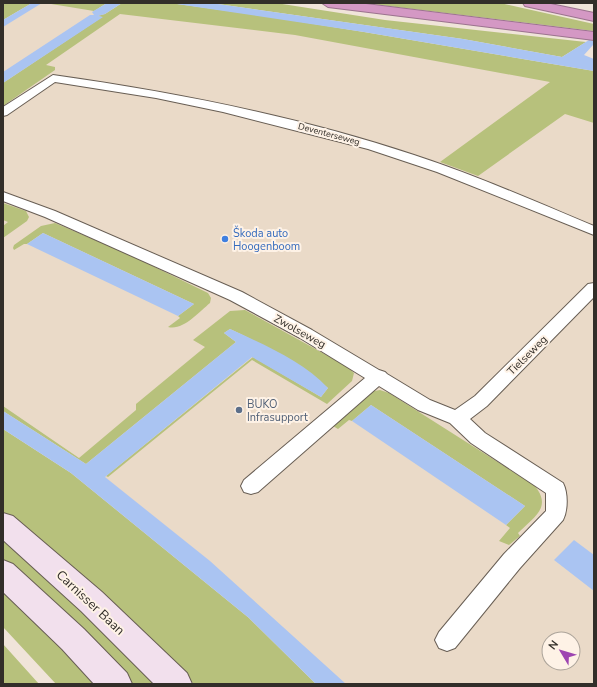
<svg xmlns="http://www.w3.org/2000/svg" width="597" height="687" font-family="'Nunito Sans',sans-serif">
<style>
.industrial{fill:#eadac8;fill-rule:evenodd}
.green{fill:#b7c17c}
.water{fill:#aac4f2}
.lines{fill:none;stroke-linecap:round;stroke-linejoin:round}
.minor-casing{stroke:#685e54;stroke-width:2}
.secondary-casing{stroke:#685e54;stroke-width:2}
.motorway-casing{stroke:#9b738e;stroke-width:2}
.minor{fill:#fff;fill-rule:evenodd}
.secondary{fill:#f2e0ed;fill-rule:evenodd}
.motorway{fill:#d498c4;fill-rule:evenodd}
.shop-dot{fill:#3f7fe0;stroke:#fef2e6;stroke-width:1.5}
.service-dot{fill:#5c6f8a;stroke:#fef2e6;stroke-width:1.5}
.labels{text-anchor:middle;stroke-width:4;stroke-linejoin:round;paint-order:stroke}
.far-street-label{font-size:9px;fill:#322e29;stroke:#fef2e6}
.shop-label{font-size:11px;fill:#366cbe;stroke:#fef2e6;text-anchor:start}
.street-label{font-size:11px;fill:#322e29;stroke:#fef2e6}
.service-label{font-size:11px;fill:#4e5e75;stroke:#fef2e6;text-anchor:start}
.near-street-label{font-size:13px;fill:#322e29;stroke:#fef2e6}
</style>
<rect width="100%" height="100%" fill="#f0e4d9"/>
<path class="industrial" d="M 33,3 L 61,3 L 284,31 L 594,75 L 594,684 L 332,684 L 3,412 L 3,21 ZM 549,639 L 573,639 L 573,663 L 549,663 Z"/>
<path class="green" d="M 3,3 L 32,3 L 3,20 Z
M 45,3 L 107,3 L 94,11 Z
M 122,3 L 170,3 L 258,15 L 364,32 L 594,71 L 594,123 L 565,114 L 478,176 L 440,162 L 550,82 L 295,35 L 120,14 L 46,65 L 55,67 L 55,70 L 3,106 L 3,83 L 102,17 L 97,16 L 105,14 Z
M 211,3 L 276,3 L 385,20 L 586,42 L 562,57 L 463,39 Z
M 363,3 L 500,3 L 594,24 L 594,31 Z
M 3,203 L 26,211 L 29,217 L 27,221 L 3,238 L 3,226 L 8,222 L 3,220 Z
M 55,223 L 128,254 L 208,293 L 211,298 L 210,303 C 199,312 183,331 168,327 L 180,318 L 178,316 L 194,304 L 43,233 L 27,244 L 24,244 L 14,250 L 13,248 L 14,245 L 41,226 Z
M 245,310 L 348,367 L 354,373 L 352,381 L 327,404 L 252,360 L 108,477 L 106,476 L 253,357 L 321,397 L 328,388 C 297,363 266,346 230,329 L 224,333 L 236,342 L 86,464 L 3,411 L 3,406 L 79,458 L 136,410 L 136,404 L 205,347 L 193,340 L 230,311 Z
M 380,390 L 389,393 L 534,485 C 553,507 534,517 518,533 L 520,536 L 509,545 L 499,541 L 510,528 L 506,525 L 525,506 L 371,405 L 352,421 L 349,420 L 338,429 L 333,426 L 333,420 L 369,392 Z
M 3,429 L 71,473 L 249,618 L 316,684 L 194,684 C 133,624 71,566 3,513 Z
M 3,535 L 162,684 L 129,684 L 3,562 Z
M 3,588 L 98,684 L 56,684 L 3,627 Z
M 3,644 L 39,684 L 3,684 Z"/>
<path class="water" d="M 32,3 L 42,3 L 3,27 L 3,20 Z
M 107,3 L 122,3 L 105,14 L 98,16 L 103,17 L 3,83 L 3,72 L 90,15 L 94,15 L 92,12 Z
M 170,3 L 211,3 L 463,39 L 562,57 L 589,40 L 594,41 L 593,45 L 584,55 L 594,59 L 594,71 L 364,32 Z
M 43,233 L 194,304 L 178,316 L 27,244 Z
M 230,329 C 263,344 303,361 328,388 L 321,397 L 252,357 L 105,477 L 210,561 L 346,684 L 316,684 L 249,618 L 71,473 L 3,429 L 3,411 L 86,464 L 236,342 L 224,333 Z
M 371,405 L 525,506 L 506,525 L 352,421 Z
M 574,540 L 594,555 L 594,591 L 554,560 Z"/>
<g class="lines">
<defs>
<path id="minor" d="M 53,75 C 174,92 297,116 414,155 C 475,175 534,201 594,226 L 594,235 L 437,172 L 368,149 L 223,112 L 156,98 L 55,82 L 7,115 L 3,116 L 3,107 Z
M 3,192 L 55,211 L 242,292 L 312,330 L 379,370 L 385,372 L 387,374 L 430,400 L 455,410 L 475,396 L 588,284 L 594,283 L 594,297 L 487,406 L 470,419 L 485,433 L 563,483 C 568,493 568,510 563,520 L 520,568 L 455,648 L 447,651 L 439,648 L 435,640 L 439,632 L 504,554 L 546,511 L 546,493 L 471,443 L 450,423 L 418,410 L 379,386 L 258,492 L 251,494 L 244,492 L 241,486 L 244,480 L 365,378 L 300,338 L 230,300 L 45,217 L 3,201 Z"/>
<path id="secondary" d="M 3,513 L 13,516 L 102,592 L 187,673 L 192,684 L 154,684 L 81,611 L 3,540 Z
M 3,560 L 13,564 L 84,629 L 127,673 L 132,684 L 94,684 L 62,649 L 3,592 Z"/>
<path id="motorway" d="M 322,3 L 358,3 L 594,32 L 594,40 L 328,7 Z
M 523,3 L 546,3 L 594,13 L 594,21 L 525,6 Z"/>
</defs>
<use href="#minor" class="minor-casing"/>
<use href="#secondary" class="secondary-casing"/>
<use href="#motorway" class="motorway-casing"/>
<use href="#minor" class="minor"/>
<use href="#secondary" class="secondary"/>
<use href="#motorway" class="motorway"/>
</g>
<circle class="shop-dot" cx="225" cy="239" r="4"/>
<circle class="service-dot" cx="239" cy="410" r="4"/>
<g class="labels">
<g class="far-street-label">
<text transform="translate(329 134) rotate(15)" y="3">Deventerseweg</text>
</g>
<g class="shop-label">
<text x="233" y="237">Škoda auto<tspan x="233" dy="13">Hoogenboom</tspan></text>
</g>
<g class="street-label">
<text transform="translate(300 331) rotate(29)" y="4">Zwolseweg</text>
<text transform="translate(527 355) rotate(-45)" y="4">Tielseweg</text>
</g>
<g class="service-label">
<text x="247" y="408">BUKO<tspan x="247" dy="13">Infrasupport</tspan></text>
</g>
<g class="near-street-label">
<text transform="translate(91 602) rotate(43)" y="5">Carnisser Baan</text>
</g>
</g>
<rect width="597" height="687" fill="none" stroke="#322e29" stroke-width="8"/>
<g transform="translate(561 651) rotate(308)"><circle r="19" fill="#fef2e6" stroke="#aca49a"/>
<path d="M0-3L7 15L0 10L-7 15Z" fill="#9e45b1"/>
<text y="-6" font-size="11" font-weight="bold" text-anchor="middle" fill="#322e29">N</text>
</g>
</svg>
